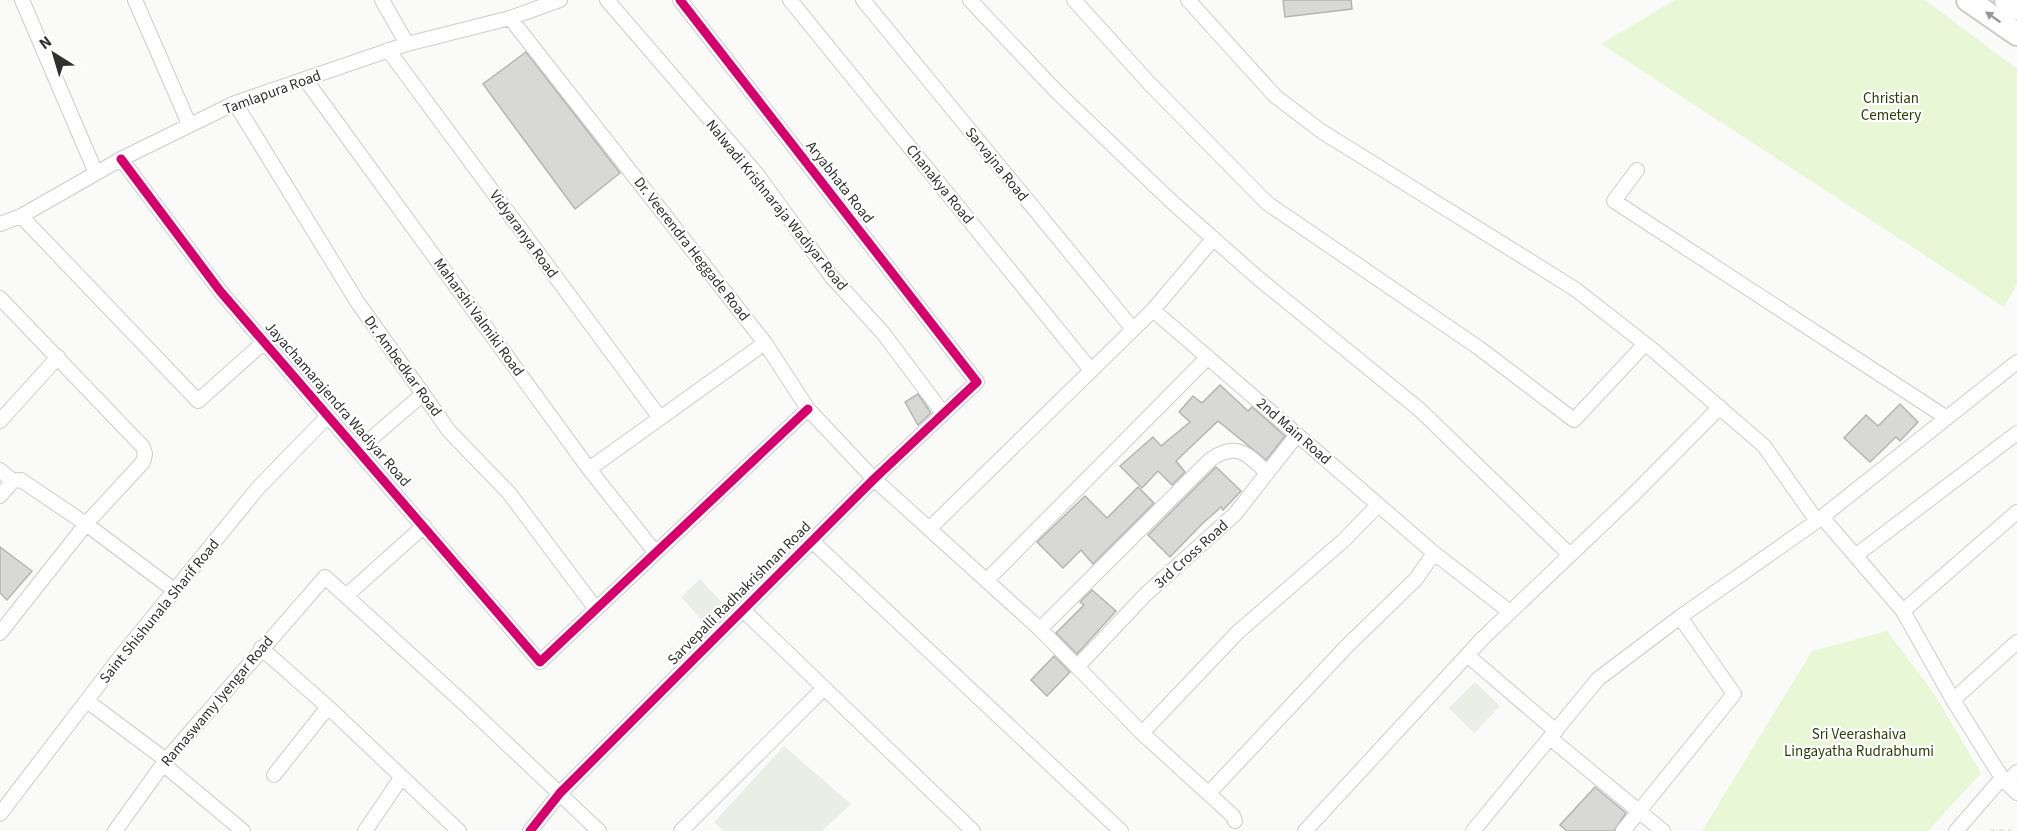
<svg xmlns="http://www.w3.org/2000/svg" width="2017" height="831" font-family="'Source Sans 3',sans-serif">
<style>
.built{fill:#eaeee7}
.green{fill:#e8f7d6}
.building{fill:#d8d9d7;stroke:#b3b4b3;stroke-width:1.5}
.lines{fill:none;stroke-linecap:round;stroke-linejoin:round}
.street-casing{stroke:#cccdcb;stroke-width:16}
.primary-casing{stroke:#cccdcb;stroke-width:26}
.path{stroke:#e2e2e2;stroke-width:3;stroke-dasharray:4.5 4.5;stroke-linecap:butt}
.street{stroke:#fefefe;stroke-width:14}
.primary{stroke:#fefefe;stroke-width:22}
.cycleway-casing{stroke:#fff;stroke-width:13}
.cycleway{stroke:#d6006c;stroke-width:9}
.oneway{fill:#979796}
.labels{text-anchor:middle;stroke-width:4.5;stroke-linejoin:round;paint-order:stroke}
.street-label{font-size:15px;fill:#30302f;stroke:#fff}
.park-label{font-size:15px;fill:#2c3f04;stroke:#fff}
</style>
<rect width="100%" height="100%" fill="#fafbf9"/>
<path class="built" d="M 700,579 L 730,611 L 711,631 L 681,597 Z
M 1475,682 L 1500,706 L 1474,733 L 1449,708 Z
M 784,746 L 851,804 L 822,831 L 724,831 L 714,822 Z"/>
<path class="green" d="M 1675,0 L 1925,0 L 2017,69 L 2017,284 L 2004,307 L 1601,44 Z
M 1887,631 L 1935,695 L 1981,773 L 1928,831 L 1702,831 L 1812,651 Z"/>
<path class="building" d="M 1283,0 L 1351,0 L 1352,9 L 1285,17 Z
M 526,52 L 620,173 L 575,209 L 483,84 Z
M 1220,385 L 1248,411 L 1252,407 L 1285,436 L 1266,460 L 1218,421 L 1176,461 L 1185,472 L 1172,485 L 1158,471 L 1142,488 L 1120,466 L 1153,437 L 1161,446 L 1190,422 L 1179,412 L 1193,396 L 1202,403 Z
M 918,394 L 931,413 L 918,425 L 905,402 Z
M 1900,404 L 1918,422 L 1900,441 L 1896,437 L 1870,462 L 1844,438 L 1866,415 L 1878,426 Z
M 1216,467 L 1241,491 L 1223,510 L 1221,507 L 1202,524 L 1170,557 L 1148,535 Z
M 1138,487 L 1154,503 L 1093,564 L 1081,550 L 1063,568 L 1037,542 L 1085,496 L 1107,518 Z
M 0,547 L 32,571 L 7,600 L 0,593 Z
M 1092,590 L 1116,611 L 1077,654 L 1056,633 L 1084,605 L 1080,602 Z
M 1054,656 L 1070,672 L 1047,696 L 1031,680 Z
M 1595,787 L 1626,813 L 1614,831 L 1567,831 L 1560,825 Z"/>
<g class="lines">
<defs>
<path id="street" d="M 22,0 L 96,173
M 135,0 L 189,124
M 382,0 L 407,44
M 607,0 L 756,173 L 831,276 L 883,333 L 943,413
M 790,0 L 1090,369
M 863,0 L 1132,328
M 970,0 L 1056,91 L 1172,202 L 1258,278 L 1420,410 L 1570,555
M 1074,0 L 1148,82 L 1267,203 L 1479,348 L 1574,420 L 1645,344
M 1188,0 L 1275,96 L 1321,131 L 1575,289 L 1653,350 L 1764,446 L 1817,521
M 510,18 L 765,343 L 808,409 L 874,479 L 1040,629 L 1142,733 L 1233,816 L 1235,821
M 388,50 L 660,418
M 305,79 L 589,469 L 655,552
M 235,103 L 358,303 L 423,394 L 449,431 L 509,493 L 596,609
M 121,159 L 220,291 L 540,662 L 808,409
M 1637,170 L 1614,201 L 1947,418
M 21,216 L 198,401 L 264,342
M 0,224 L 21,216 L 121,159 L 235,103 L 407,44 L 510,18 L 560,0
M 0,298 L 143,447 L 145,454 L 143,462 L 86,524 L 0,633
M 1153,310 L 1434,553 L 1510,612
M 0,421 L 58,357
M 358,450 L 423,394
M 589,469 L 765,343
M 0,470 L 13,481 L 21,480 L 86,524 L 174,590
M 0,496 L 13,481
M 1822,517 L 1903,611 L 2017,512
M 930,528 L 1153,310 L 1213,239
M 812,541 L 1121,831
M 1855,556 L 2017,433
M 987,580 L 1208,357
M 347,595 L 424,526
M 743,610 L 973,831
M 1903,611 L 1953,700
M 1040,629 L 1211,459 C 1236,442 1247,453 1266,472
M 261,648 L 328,707 L 459,831
M 1467,655 L 1556,731
M 1077,667 L 1146,594 L 1235,514 L 1297,435
M 87,701 L 166,760
M 1142,733 L 1238,632 L 1344,540 L 1378,505
M 1550,738 L 1663,831
M 163,764 L 243,831
M 274,775 L 328,707
M 2002,778 L 2017,793
M 2006,783 L 2017,772
M 1209,793 L 1347,646 L 1416,579 L 1434,553
M 0,814 L 117,661 L 258,488 L 327,417
M 115,831 L 166,760 L 325,577 L 468,707 L 599,831
M 365,831 L 401,778
M 530,831 L 560,793 L 874,479 L 977,382 L 680,0
M 681,831 L 823,689
M 1305,831 L 1483,638 L 1631,497 L 1720,407
M 1473,831 L 1598,679 L 1680,617 L 1817,521 L 2017,362
M 1623,831 L 1734,694 L 1680,617
M 1956,831 L 2002,778 L 1953,700 L 2017,642"/>
<path id="primary" d="M 1968,0 L 2017,34
M 2006,0 L 2017,8"/>
</defs>
<use href="#street" class="street-casing"/>
<use href="#primary" class="primary-casing"/>
<path class="path" d="M 1990,831 L 2011,831"/>
<use href="#street" class="street"/>
<use href="#primary" class="primary"/>
<defs>
<path id="cycleway" d="M 121,159 L 220,291 L 540,662 L 808,409
M 530,831 L 560,793 L 874,479 L 977,382 L 680,0"/>
</defs>
<use href="#cycleway" class="cycleway-casing"/>
<use href="#cycleway" class="cycleway"/>
</g>
<defs><path id="oneway-solid" d="M-6-.8H1V-3.2L6.5 0L1 3.2V.8H-6Z" transform="scale(1.5)"/></defs>
<use class="oneway" href="#oneway-solid" transform="translate(1993 17) rotate(-145)"/>
<g class="labels">
<g class="street-label">
<text transform="translate(272 92) rotate(-20)" y="5">Tamlapura Road</text>
<text transform="translate(997 164) rotate(51)" y="5">Sarvajna Road</text>
<text transform="translate(840 182) rotate(52)" y="5">Aryabhata Road</text>
<text transform="translate(940 184) rotate(51)" y="5">Chanakya Road</text>
<text transform="translate(777 205) rotate(51)" y="5">Nalwadi Krishnaraja Wadiyar Road</text>
<text transform="translate(524 234) rotate(54)" y="5">Vidyaranya Road</text>
<text transform="translate(692 249) rotate(52)" y="5">Dr. Veerendra Heggade Road</text>
<text transform="translate(479 317) rotate(54)" y="5">Maharshi Valmiki Road</text>
<text transform="translate(403 366) rotate(54)" y="5">Dr. Ambedkar Road</text>
<text transform="translate(338 404) rotate(49)" y="5">Jayachamarajendra Wadiyar Road</text>
<text transform="translate(1294 431) rotate(41)" y="5">2nd Main Road</text>
<text transform="translate(1191 554) rotate(-42)" y="5">3rd Cross Road</text>
<text transform="translate(739 593) rotate(-45)" y="5">Sarvepalli Radhakrishnan Road</text>
<text transform="translate(159 611) rotate(-51)" y="5">Saint Shishunala Sharif Road</text>
<text transform="translate(217 701) rotate(-50)" y="5">Ramaswamy Iyengar Road</text>
</g>
<g class="park-label">
<text x="1891" y="103">Christian<tspan x="1891" dy="17">Cemetery</tspan></text>
<text x="1859" y="739">Sri Veerashaiva<tspan x="1859" dy="17">Lingayatha Rudrabhumi</tspan></text>
</g>
</g>
<g transform="translate(54 54) rotate(323)" stroke="#ffffff" stroke-width="4.5" paint-order="stroke">
<path d="M0-4.5L10 22L0 15L-10 22Z" fill="#30302f"/>
<text y="-9" font-size="16" font-weight="bold" text-anchor="middle" fill="#30302f">N</text>
</g>
</svg>
